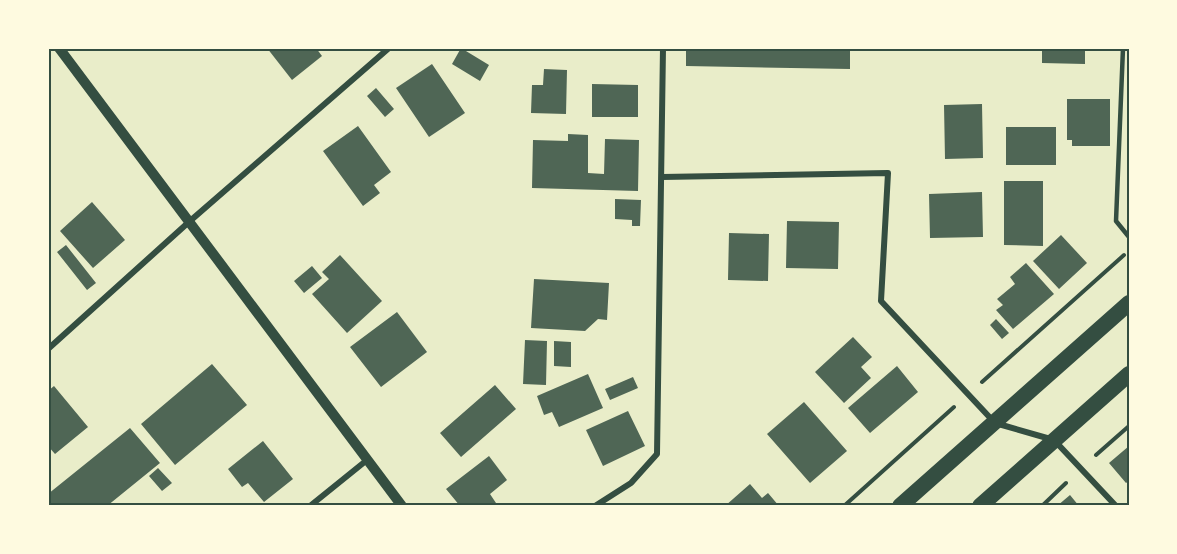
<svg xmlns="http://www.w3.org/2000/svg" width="1177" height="554" font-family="Karla,sans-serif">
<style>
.building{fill:#4f6655}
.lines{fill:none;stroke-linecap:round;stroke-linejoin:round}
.path{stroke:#344e41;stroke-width:4}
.service{stroke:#344e41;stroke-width:4.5}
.minor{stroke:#344e41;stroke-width:6}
.tertiary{stroke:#344e41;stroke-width:10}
.trunk{stroke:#344e41;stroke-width:16}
.neatline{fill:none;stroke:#344e41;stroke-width:2}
</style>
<rect width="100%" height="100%" fill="#e9edc9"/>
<path class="building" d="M 267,48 L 316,48 L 322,56 L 292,80 Z
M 461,48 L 489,65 L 480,81 L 452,64 Z
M 686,48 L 850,48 L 850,69 L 686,66 Z
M 1042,48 L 1085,48 L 1085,64 L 1042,63 Z
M 432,64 L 465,113 L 429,137 L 396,88 Z
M 544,69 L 567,70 L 566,114 L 531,113 L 532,85 L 543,85 Z
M 592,84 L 638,85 L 638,117 L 592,117 Z
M 376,88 L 394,109 L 385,117 L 367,96 Z
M 1067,99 L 1110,99 L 1110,146 L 1072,146 L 1072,140 L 1067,140 Z
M 982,104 L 983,158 L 945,159 L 944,105 Z
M 358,126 L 391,172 L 374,185 L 380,193 L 363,206 L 323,151 Z
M 1006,127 L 1056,127 L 1056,165 L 1006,165 Z
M 568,134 L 588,135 L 588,173 L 604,174 L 605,139 L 639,140 L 638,191 L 532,188 L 533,140 L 568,141 Z
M 1004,181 L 1043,181 L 1043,246 L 1004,245 Z
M 982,192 L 983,237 L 930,238 L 929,194 Z
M 615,199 L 641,200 L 640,226 L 632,226 L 632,220 L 615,219 Z
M 92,202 L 125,240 L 93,268 L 60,231 Z
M 787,221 L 839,222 L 838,269 L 786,268 Z
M 729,233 L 769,234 L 768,281 L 728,280 Z
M 1061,235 L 1087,263 L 1059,289 L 1033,261 Z
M 66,245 L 96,283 L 87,290 L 57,252 Z
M 340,255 L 382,301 L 347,333 L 312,294 L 329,279 L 322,272 Z
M 1026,263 L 1054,294 L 1013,329 L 996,310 L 1003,305 L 997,299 L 1015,284 L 1010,277 Z
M 312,266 L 322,278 L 304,293 L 294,281 Z
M 534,279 L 609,283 L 607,320 L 598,319 L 585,331 L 531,328 Z
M 397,312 L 427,352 L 381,387 L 350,347 Z
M 996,319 L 1009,333 L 1002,339 L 990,325 Z
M 853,337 L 872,357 L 861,367 L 871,378 L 844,403 L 815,372 Z
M 525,340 L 547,341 L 546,385 L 523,384 Z
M 554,341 L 571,342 L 571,367 L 554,366 Z
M 212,364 L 247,405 L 175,465 L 141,424 Z
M 897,366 L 918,392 L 870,433 L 848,408 Z
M 588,374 L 603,408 L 559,427 L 552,412 L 544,415 L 537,396 Z
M 633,377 L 638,388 L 610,400 L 605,389 Z
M 495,385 L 516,409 L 461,457 L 440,433 Z
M 54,386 L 88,427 L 55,454 L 48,446 L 48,391 Z
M 804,402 L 847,451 L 810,483 L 767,434 Z
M 628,411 L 645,446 L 603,466 L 586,430 Z
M 130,428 L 160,463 L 107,506 L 50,506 L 48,494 Z
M 263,441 L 293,479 L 264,502 L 248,483 L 242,487 L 228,469 Z
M 1129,446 L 1129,481 L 1126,483 L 1109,463 Z
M 489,456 L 507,480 L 490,494 L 498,506 L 460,506 L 446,489 Z
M 158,468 L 172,483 L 162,491 L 149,476 Z
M 750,484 L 762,498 L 768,493 L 779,506 L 725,506 Z
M 1070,495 L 1079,506 L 1057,506 Z"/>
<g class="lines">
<path class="path" d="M 982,382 L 1124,255
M 1096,455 L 1129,426
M 844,506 L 954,407
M 1042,506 L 1066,483"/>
<path class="service" d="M 1123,48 L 1116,221 L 1129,237"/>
<path class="minor" d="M 662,177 L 888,173 L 881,301 L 995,423 L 1054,440 L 1116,506
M 48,349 L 190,221 L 389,48
M 310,506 L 367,460
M 595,506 L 631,483 L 657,454 L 663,48"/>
<path class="tertiary" d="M 59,48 L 402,506"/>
<path class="trunk" d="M 900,506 L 1129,303
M 980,506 L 1129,374"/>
</g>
<rect width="1177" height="554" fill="none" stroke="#fefae0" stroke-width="99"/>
<rect x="50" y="50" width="1078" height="454" class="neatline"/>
</svg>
